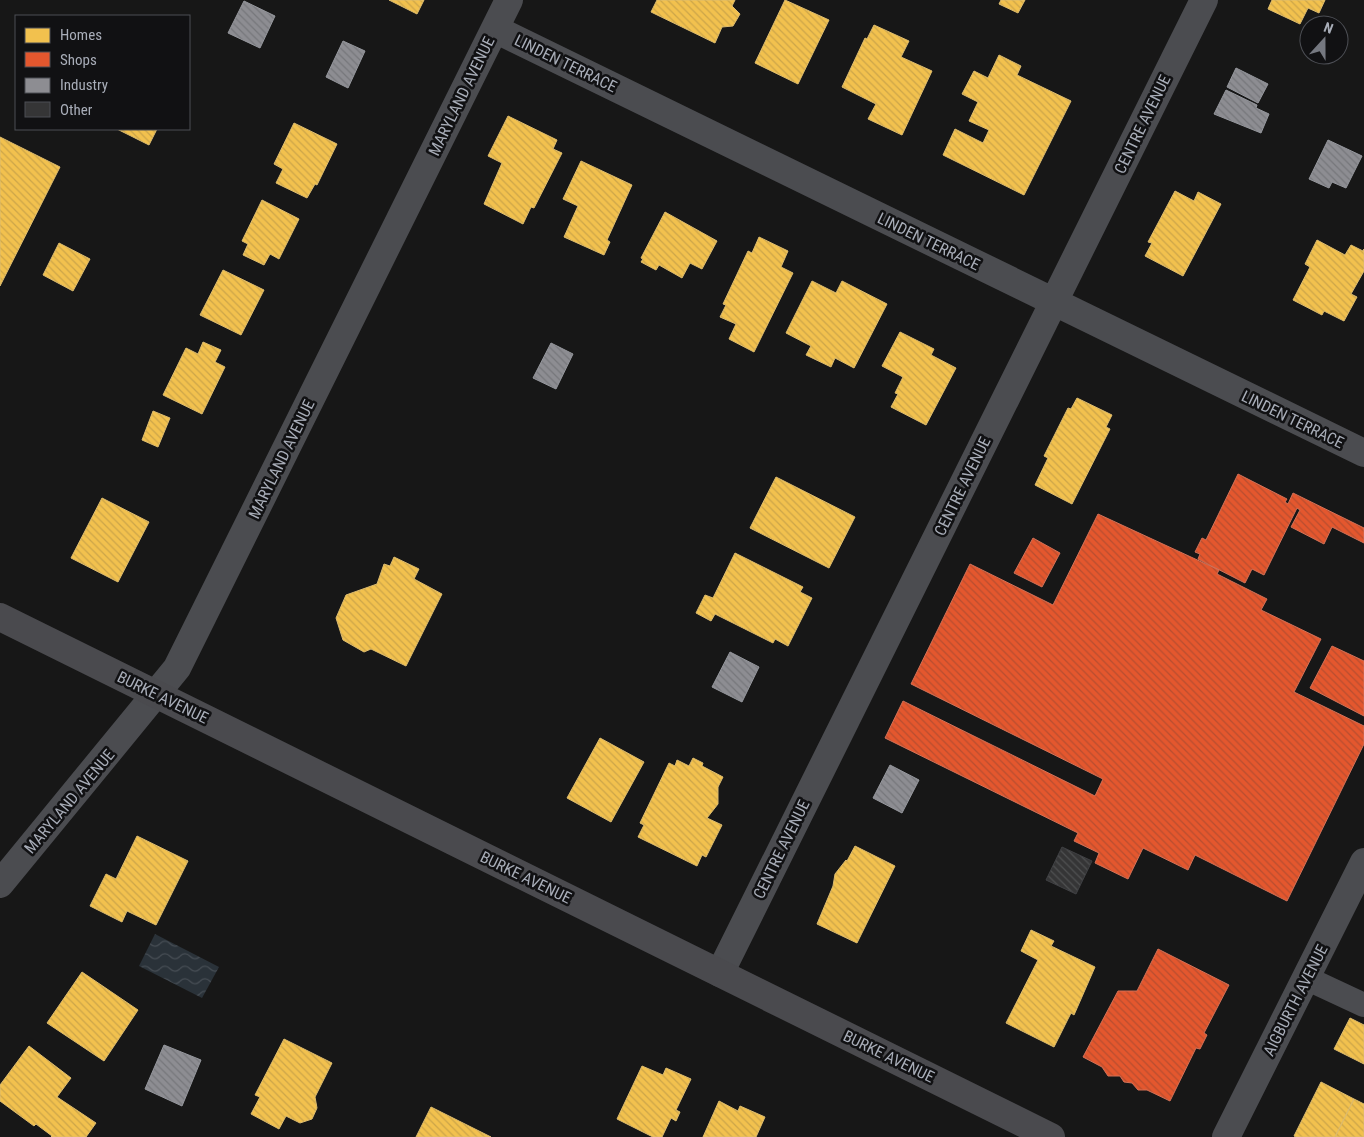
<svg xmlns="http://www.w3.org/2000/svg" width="1364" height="1137" font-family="'Roboto Condensed',sans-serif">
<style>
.water{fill:url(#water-waves)}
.homes{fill:url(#homes-back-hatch);stroke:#dcbb6e}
.shops{fill:url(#shops-back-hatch);stroke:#d27157}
.industry{fill:url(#industry-back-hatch);stroke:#95979d}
.building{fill:url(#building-back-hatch);stroke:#3f4043}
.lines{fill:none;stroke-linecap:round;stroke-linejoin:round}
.lane{stroke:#4b4c50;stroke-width:24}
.street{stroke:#4b4c50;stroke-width:28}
.secondary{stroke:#4a4a4e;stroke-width:28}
.labels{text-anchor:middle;stroke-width:5;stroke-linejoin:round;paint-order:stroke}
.street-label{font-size:16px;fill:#a8adb8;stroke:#111113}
</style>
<defs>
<pattern id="water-waves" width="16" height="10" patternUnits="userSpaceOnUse" patternTransform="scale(1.25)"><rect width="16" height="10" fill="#2a3239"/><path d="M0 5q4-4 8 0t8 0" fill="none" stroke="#464d54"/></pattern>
<pattern id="homes-back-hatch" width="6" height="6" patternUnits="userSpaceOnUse" patternTransform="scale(1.25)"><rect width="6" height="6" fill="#f2c14e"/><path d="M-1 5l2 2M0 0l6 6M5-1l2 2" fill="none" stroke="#cca549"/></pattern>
<pattern id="shops-back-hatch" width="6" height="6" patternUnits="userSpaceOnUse" patternTransform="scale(1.25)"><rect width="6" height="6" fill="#e4572e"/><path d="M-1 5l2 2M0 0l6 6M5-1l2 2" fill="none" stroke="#b84e30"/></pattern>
<pattern id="industry-back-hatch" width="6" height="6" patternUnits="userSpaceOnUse" patternTransform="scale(1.25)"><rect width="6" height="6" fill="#8d8d92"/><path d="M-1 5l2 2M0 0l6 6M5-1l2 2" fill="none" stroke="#76777b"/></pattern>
<pattern id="building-back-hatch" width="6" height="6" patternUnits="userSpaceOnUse" patternTransform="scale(1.25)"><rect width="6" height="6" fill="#353536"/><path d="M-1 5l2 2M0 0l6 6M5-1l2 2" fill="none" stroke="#4f5051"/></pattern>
</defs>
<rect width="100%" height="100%" fill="#171717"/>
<path class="water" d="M 155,934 L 219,967 L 202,998 L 139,966 Z"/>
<path class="homes" d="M 389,0 L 424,0 L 417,14 Z
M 657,0 L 735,0 L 732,6 L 740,14 L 733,26 L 722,27 L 715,43 L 651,12 Z
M 785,0 L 829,20 L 798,84 L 755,63 Z
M 1001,0 L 1025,0 L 1018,13 L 999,4 Z
M 1272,0 L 1325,0 L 1319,13 L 1308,8 L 1300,24 L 1268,9 Z
M 874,25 L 909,41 L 901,57 L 932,71 L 902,135 L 868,119 L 876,104 L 842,87 L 865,38 L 867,39 Z
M 999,55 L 1021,66 L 1017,75 L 1071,101 L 1024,195 L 943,155 L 955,129 L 983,143 L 989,130 L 969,121 L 978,102 L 962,94 L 974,71 L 988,78 Z
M 508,116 L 557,140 L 553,149 L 562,153 L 534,208 L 531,207 L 523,224 L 484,204 L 502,163 L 488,156 Z
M 294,123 L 337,144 L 317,185 L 315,184 L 307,198 L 276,183 L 283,169 L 274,164 Z
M 117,129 L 157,129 L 149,145 Z
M 0,137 L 60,167 L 0,286 Z
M 581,161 L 632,185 L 607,240 L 610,242 L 604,255 L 564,237 L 578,206 L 563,199 Z
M 1175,191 L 1194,201 L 1198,192 L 1221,204 L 1183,276 L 1145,256 L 1152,243 L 1148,242 Z
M 262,200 L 299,219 L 279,259 L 270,254 L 264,265 L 243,255 L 248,244 L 242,241 Z
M 665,212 L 717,241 L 702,269 L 690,263 L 682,278 L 659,265 L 656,270 L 641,262 L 643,259 L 641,258 Z
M 759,237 L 788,251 L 781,267 L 793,273 L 754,352 L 729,339 L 736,324 L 720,317 L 726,305 L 723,304 L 748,251 L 752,253 Z
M 1317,240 L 1345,255 L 1351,245 L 1363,251 L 1364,249 L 1364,271 L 1351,294 L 1357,297 L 1344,321 L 1324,311 L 1322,315 L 1293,300 L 1310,267 L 1305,264 Z
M 59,243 L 90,259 L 73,291 L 43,275 Z
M 223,270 L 264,290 L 241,335 L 200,315 Z
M 812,281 L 836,293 L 842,281 L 887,304 L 854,368 L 835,358 L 831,367 L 806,355 L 811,346 L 786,333 Z
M 900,332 L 934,349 L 931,355 L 956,368 L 926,425 L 891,407 L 898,394 L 895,393 L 903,377 L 882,366 Z
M 203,342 L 221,350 L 215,362 L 225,367 L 202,414 L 163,395 L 186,348 L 198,354 Z
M 1077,398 L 1112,415 L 1106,427 L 1110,429 L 1072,504 L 1035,485 L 1048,458 L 1044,456 L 1068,408 L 1071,409 Z
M 153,411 L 170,418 L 158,447 L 142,440 Z
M 776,477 L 855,517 L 829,568 L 750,528 Z
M 102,498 L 149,522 L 118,582 L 71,558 Z
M 735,553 L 803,587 L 800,592 L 812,598 L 788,646 L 775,639 L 773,643 L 715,614 L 711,621 L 696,613 L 705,595 L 713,598 Z
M 394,557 L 419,569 L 414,579 L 442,594 L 406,666 L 371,649 L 364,652 L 343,640 L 336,618 L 346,595 L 377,584 L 384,564 L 390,566 Z
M 600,738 L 644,762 L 611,822 L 567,798 Z
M 693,758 L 703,763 L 702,766 L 723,777 L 718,787 L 718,804 L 707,818 L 722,825 L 706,857 L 702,855 L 697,866 L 638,837 L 644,825 L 640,823 L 669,763 L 675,766 L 677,760 L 689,766 Z
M 137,836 L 188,861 L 156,925 L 127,911 L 122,922 L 90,906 L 106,874 L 116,879 Z
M 855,846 L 895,866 L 857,943 L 817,924 L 833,886 L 835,874 L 846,860 L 847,861 Z
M 1031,930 L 1054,941 L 1051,946 L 1095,967 L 1074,1015 L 1071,1013 L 1054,1047 L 1006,1023 L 1038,960 L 1021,951 Z
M 82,972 L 138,1010 L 104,1061 L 47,1023 Z
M 1350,1018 L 1364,1025 L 1364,1064 L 1334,1049 Z
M 284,1039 L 332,1063 L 315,1097 L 317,1108 L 312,1119 L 300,1123 L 286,1116 L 279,1129 L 251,1114 L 260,1097 L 255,1095 Z
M 29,1046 L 71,1078 L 57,1097 L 96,1123 L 86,1137 L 51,1137 L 52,1136 L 36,1124 L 34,1126 L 0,1101 L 0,1085 Z
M 642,1066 L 663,1075 L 666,1068 L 691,1079 L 676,1110 L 680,1112 L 676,1121 L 671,1118 L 662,1137 L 653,1137 L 617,1119 Z
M 1321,1082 L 1354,1099 L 1335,1137 L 1296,1137 L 1294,1136 Z
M 1354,1099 L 1364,1104 L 1364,1137 L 1335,1137 Z
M 719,1101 L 738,1111 L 740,1106 L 765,1117 L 756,1137 L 703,1137 Z
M 431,1107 L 491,1137 L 416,1137 Z"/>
<path class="shops" d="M 1238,474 L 1287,499 L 1285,502 L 1288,504 L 1293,493 L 1364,528 L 1364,543 L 1332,527 L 1324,544 L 1291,527 L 1300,510 L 1297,508 L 1264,575 L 1252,569 L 1245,583 L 1198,559 L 1200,554 L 1195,552 L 1202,538 L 1206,540 Z
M 1098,514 L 1219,570 L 1217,574 L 1267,599 L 1261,610 L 1321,639 L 1294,692 L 1364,726 L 1364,744 L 1287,901 L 1195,855 L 1188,870 L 1143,848 L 1128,879 L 1095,863 L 1099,853 L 1074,841 L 1078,833 L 885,738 L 903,701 L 1095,796 L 1103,779 L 911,684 L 970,564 L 1053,605 Z
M 1033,538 L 1060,553 L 1042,587 L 1014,573 Z
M 1332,646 L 1364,661 L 1364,716 L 1310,688 Z
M 1158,949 L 1229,985 L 1204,1033 L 1207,1035 L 1200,1049 L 1196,1048 L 1170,1101 L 1147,1090 L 1138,1090 L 1132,1083 L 1124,1082 L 1120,1076 L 1108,1076 L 1102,1067 L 1083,1057 L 1118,991 L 1137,991 Z"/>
<path class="industry" d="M 244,1 L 275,16 L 260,48 L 228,33 Z
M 343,41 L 365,51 L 348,88 L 326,77 Z
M 1236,68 L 1268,84 L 1258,103 L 1227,87 Z
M 1226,90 L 1257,105 L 1256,108 L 1269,114 L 1261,133 L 1214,114 Z
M 1328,140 L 1362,156 L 1346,188 L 1332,182 L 1329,188 L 1309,179 Z
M 551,343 L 573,354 L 556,389 L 533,378 Z
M 730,652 L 759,667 L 742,702 L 712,687 Z
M 890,765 L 919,780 L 902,813 L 873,798 Z
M 164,1045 L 201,1060 L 182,1106 L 145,1089 Z"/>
<path class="building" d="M 1062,847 L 1092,861 L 1076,894 L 1046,880 Z"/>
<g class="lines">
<path class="lane" d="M 1306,978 L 1364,1005"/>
<path class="street" d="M 495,29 L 1364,453
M 0,884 L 177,668 L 509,0
M 720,973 L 1204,0
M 1226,1137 L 1364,862"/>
<path class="secondary" d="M 0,617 L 1051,1137"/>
</g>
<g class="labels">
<g class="street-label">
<text transform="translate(566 63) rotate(26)" y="6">LINDEN TERRACE</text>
<text transform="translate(461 96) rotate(-64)" y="6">MARYLAND AVENUE</text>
<text transform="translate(1142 124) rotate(-64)" y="6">CENTRE AVENUE</text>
<text transform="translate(929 241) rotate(26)" y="6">LINDEN TERRACE</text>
<text transform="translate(1293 419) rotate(26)" y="6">LINDEN TERRACE</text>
<text transform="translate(281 459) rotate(-64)" y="6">MARYLAND AVENUE</text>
<text transform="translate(962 486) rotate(-64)" y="6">CENTRE AVENUE</text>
<text transform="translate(163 697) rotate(26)" y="6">BURKE AVENUE</text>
<text transform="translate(69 801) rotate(-50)" y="6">MARYLAND AVENUE</text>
<text transform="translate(781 849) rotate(-64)" y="6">CENTRE AVENUE</text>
<text transform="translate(526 877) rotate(26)" y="6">BURKE AVENUE</text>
<text transform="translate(1295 1000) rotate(-63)" y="6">AIGBURTH AVENUE</text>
<text transform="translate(889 1056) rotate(26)" y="6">BURKE AVENUE</text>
</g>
</g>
<rect x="15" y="15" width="175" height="115" fill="#111113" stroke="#4d4f55"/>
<rect x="25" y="28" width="25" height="15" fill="#f2c14e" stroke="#4d4f55"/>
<text x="60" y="40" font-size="15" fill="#a8adb8">Homes</text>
<rect x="25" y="52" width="25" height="15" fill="#e4572e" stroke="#4d4f55"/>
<text x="60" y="65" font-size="15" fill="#a8adb8">Shops</text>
<rect x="25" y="78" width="25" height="15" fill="#8d8d92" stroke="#4d4f55"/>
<text x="60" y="90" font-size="15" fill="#a8adb8">Industry</text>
<rect x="25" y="102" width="25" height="15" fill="#353536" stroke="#4d4f55"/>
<text x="60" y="115" font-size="15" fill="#a8adb8">Other</text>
<g transform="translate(1324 40) rotate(21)"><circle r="24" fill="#111113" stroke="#4d4f55"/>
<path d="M0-4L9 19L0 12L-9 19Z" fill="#757880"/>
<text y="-8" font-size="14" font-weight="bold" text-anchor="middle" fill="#a8adb8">N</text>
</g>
</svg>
